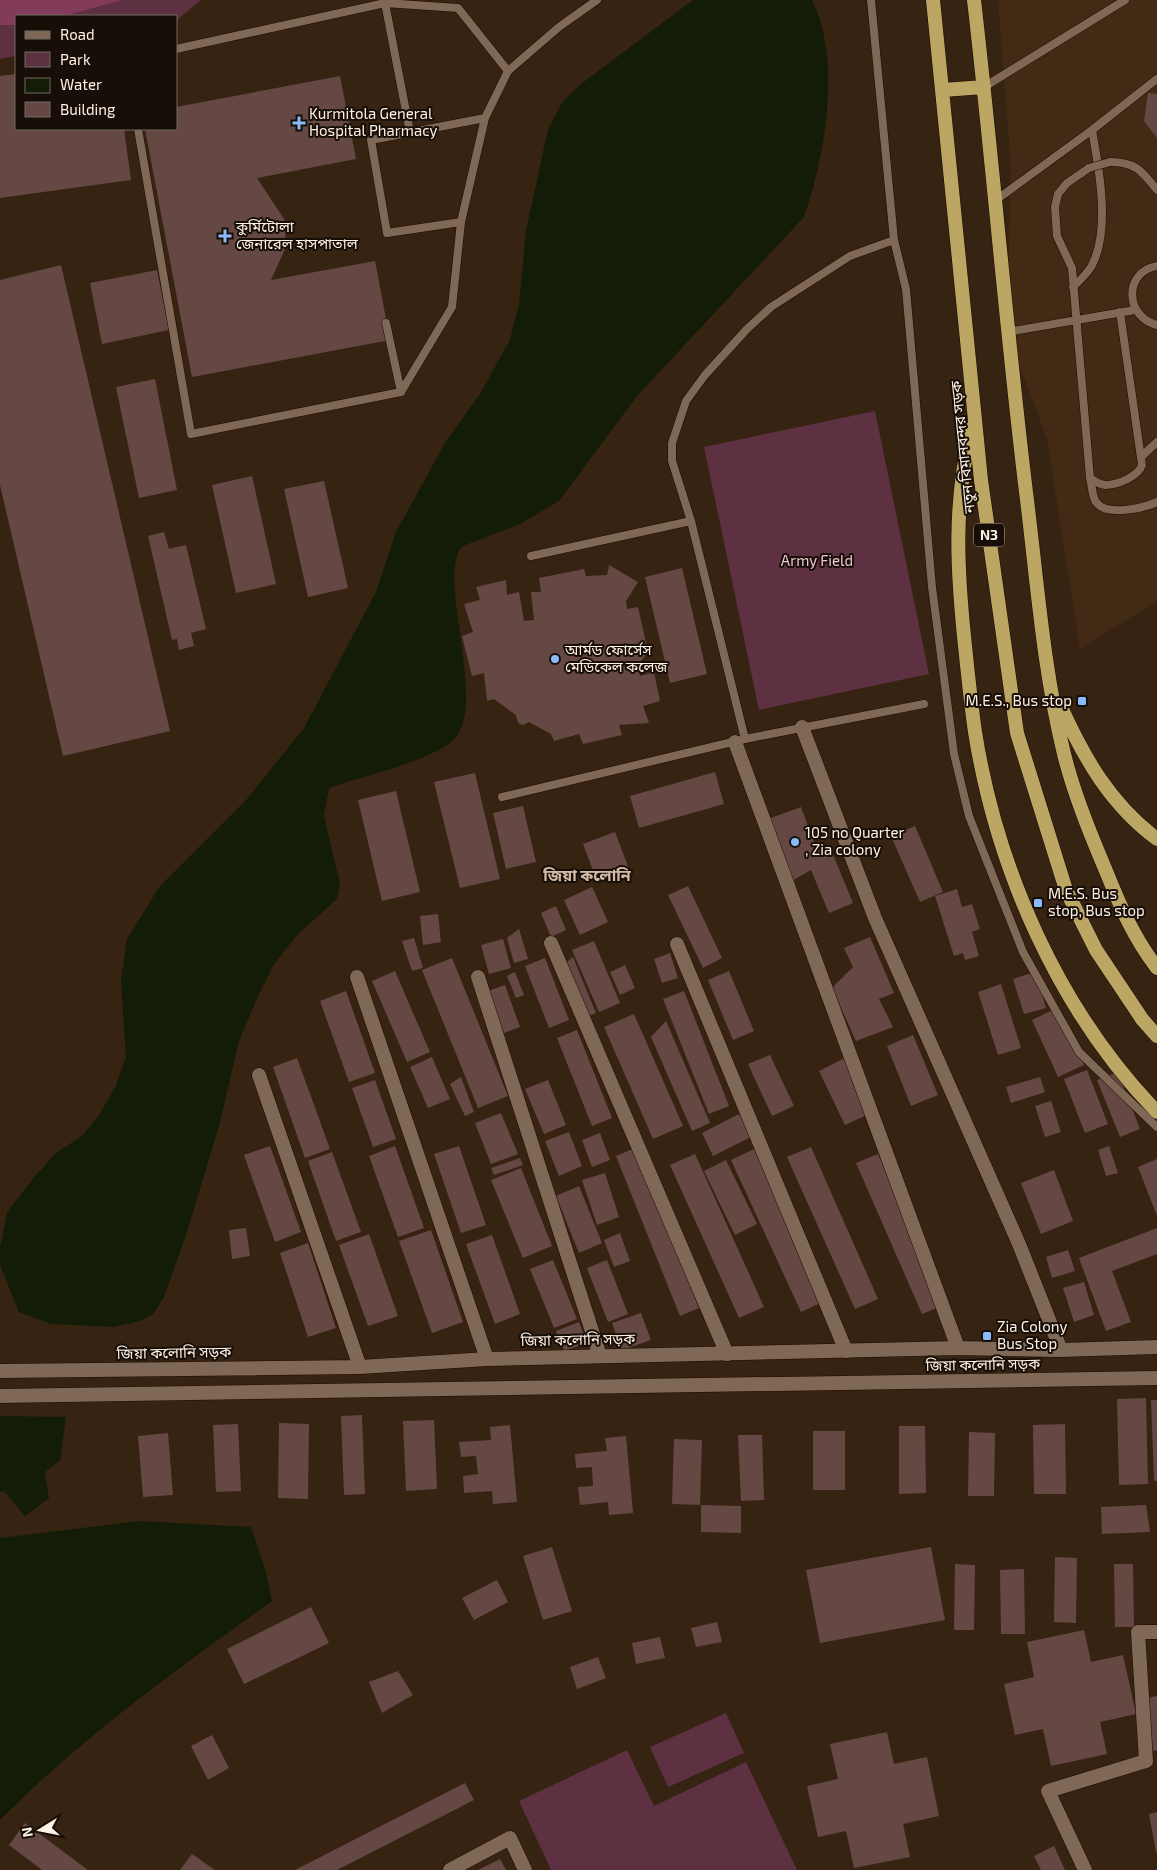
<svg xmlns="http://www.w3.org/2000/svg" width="1157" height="1870" font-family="'Exo 2','Noto Sans Bengali',sans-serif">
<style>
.built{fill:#432a14}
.green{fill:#5d3042}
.forest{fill:#833b5a}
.water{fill:#131c06}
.building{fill:#654844}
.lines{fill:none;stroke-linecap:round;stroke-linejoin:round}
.service-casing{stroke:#1d0b00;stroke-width:9}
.minor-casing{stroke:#1d0b00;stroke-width:15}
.secondary-casing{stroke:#1d0b00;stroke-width:15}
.trunk-casing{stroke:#1d0b00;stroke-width:15}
.service{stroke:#7f6856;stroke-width:8}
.minor{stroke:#7f6856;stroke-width:14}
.secondary{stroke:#7f6856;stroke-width:14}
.trunk{stroke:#bca663;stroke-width:14}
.service-bridge-casing{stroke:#1d0b00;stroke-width:9;stroke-linecap:butt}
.service-bridge{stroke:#7f6856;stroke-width:8}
.poi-dot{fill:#8abafc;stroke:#170e07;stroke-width:2}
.labels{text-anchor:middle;stroke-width:4;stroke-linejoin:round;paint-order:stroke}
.shield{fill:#170e07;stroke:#b9ada3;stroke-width:1}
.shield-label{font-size:14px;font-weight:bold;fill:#fef1e6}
.poi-label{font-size:15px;fill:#fef1e6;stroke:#170e07;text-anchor:start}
.street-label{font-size:15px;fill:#fef1e6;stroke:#170e07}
.park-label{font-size:15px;fill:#f2c5d5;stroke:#170e07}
.neighbourhood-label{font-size:16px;font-weight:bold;fill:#d5bca8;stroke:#170e07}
</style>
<rect width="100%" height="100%" fill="#362312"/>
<path class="built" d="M 998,0 L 1157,0 L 1157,601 L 1080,649 L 1047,439 L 1007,332 L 1011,167 Z"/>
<path class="green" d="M 0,0 L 201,0 L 176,21 L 176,16 L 16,16 L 16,56 L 0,59 Z
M 875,411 L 929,674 L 759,710 L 704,447 Z
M 726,1713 L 744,1753 L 668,1787 L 650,1747 Z
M 627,1750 L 654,1806 L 746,1762 L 797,1870 L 551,1870 L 519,1801 Z"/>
<path class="forest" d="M 0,0 L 122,0 L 64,16 L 16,16 L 16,25 L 0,25 Z"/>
<path class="water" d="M 693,0 L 812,0 C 842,59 825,157 804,217 L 637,396 L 559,501 L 520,524 L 463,546 C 433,573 493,713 450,743 C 422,763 363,776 329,788 L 324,816 L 340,884 L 337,899 L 296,936 L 273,966 L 257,998 L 239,1041 L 219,1126 L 186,1235 L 164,1297 L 153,1314 L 140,1321 L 114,1327 L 51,1324 L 19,1312 L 0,1265 L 0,1248 L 7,1212 L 36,1175 L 56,1153 L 83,1135 L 99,1115 L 115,1088 L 126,1057 L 121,980 L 127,939 L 160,886 L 247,799 L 304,728 L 376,592 L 396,532 L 445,443 L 480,394 L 510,340 L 519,304 L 526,231 L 548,129 L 563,101 L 581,84 Z
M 0,1416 L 66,1417 L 60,1460 L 45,1472 L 49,1498 L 25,1516 L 4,1491 L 0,1492 Z
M 139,1521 L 251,1527 L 266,1572 L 272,1601 C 177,1669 82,1737 0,1820 L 0,1538 Z"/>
<path class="building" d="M 16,74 L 16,129 L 124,129 L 131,180 L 0,198 L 0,76 Z
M 340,76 L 356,159 L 257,178 L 286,222 L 285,249 L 271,280 L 375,261 L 390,340 L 192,377 L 145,129 L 176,129 L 176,107 Z
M 1148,93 L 1157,94 L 1157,138 L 1144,121 Z
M 61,265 L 170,731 L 63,756 L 0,485 L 0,280 Z
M 157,270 L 169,330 L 102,344 L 90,283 Z
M 155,379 L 177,490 L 139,498 L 116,387 Z
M 252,476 L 276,584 L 236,593 L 212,485 Z
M 324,481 L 348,588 L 308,597 L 284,489 Z
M 164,532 L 169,549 L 186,545 L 206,629 L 191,633 L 194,646 L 179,650 L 177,639 L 172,640 L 148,536 Z
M 609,565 L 638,582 L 626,601 L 627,609 L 638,607 L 648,652 L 638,665 L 640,676 L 654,672 L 660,701 L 643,706 L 649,723 L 619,725 L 622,735 L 583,744 L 579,734 L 554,741 L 551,734 L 529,722 L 523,725 L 518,723 L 516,715 L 494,699 L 487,701 L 484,673 L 472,676 L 462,636 L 473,632 L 464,604 L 480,600 L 476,587 L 506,580 L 507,595 L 519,592 L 524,621 L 534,620 L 531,592 L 541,592 L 539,578 L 584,569 L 586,576 L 607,575 Z
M 682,568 L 707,674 L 670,683 L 645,577 Z
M 715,772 L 724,804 L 639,828 L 630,796 Z
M 475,773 L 500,879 L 460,888 L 434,782 Z
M 396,791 L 420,892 L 382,901 L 358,800 Z
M 523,806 L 536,862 L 506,869 L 493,813 Z
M 801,807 L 817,850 L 829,845 L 853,903 L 829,913 L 811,870 L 792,881 L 768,819 Z
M 915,826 L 943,892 L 920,902 L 891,836 Z
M 615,832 L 629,869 L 597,881 L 583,844 Z
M 688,886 L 722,958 L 703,968 L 668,895 Z
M 592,887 L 608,922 L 580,935 L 564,900 Z
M 957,889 L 962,907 L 972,904 L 980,929 L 972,932 L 979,956 L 965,960 L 963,953 L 954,956 L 935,896 Z
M 556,906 L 566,930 L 551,937 L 541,913 Z
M 438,914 L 441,942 L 423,945 L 420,916 Z
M 519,929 L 528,959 L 514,963 L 507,938 Z
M 870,937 L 894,993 L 879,999 L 893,1027 L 856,1041 L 832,988 L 853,967 L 844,948 Z
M 414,938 L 423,968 L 412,971 L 402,941 Z
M 503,939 L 511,968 L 489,974 L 481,945 Z
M 594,941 L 620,1003 L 599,1012 L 572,950 Z
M 670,953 L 678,978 L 662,983 L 654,959 Z
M 573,957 L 596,1013 L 584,1018 L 563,965 Z
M 452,958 L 508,1096 L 478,1108 L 422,970 Z
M 545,958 L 569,1020 L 549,1028 L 525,966 Z
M 625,965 L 635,988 L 620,995 L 610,972 Z
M 395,971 L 430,1052 L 407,1062 L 372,981 Z
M 729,971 L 754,1031 L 733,1040 L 708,980 Z
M 515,972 L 524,995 L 516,998 L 507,976 Z
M 1035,972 L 1046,1008 L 1024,1014 L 1013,979 Z
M 1001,984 L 1021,1048 L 998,1055 L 978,992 Z
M 505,985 L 520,1027 L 504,1033 L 488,991 Z
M 346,991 L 375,1073 L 349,1082 L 320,1001 Z
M 684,991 L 729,1106 L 709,1114 L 663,999 Z
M 1057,1008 L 1084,1065 L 1058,1077 L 1032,1020 Z
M 634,1014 L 683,1126 L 653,1139 L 604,1027 Z
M 666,1021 L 710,1123 L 692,1131 L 651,1037 Z
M 577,1030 L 612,1118 L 592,1126 L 557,1038 Z
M 913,1035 L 938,1095 L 911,1106 L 887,1046 Z
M 770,1055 L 794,1106 L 772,1116 L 748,1064 Z
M 432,1057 L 450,1099 L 428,1108 L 410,1067 Z
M 297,1058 L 330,1149 L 305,1158 L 273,1067 Z
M 845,1058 L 871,1113 L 845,1125 L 819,1071 Z
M 1087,1070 L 1108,1124 L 1085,1133 L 1064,1079 Z
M 1118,1072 L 1140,1129 L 1120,1137 L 1097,1080 Z
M 461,1077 L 474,1112 L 465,1116 L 450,1084 Z
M 1040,1077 L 1045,1092 L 1011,1103 L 1006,1087 Z
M 375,1080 L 396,1139 L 373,1147 L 352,1088 Z
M 548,1080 L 566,1125 L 544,1134 L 525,1089 Z
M 1051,1101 L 1061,1132 L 1045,1137 L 1035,1106 Z
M 501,1113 L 518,1154 L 491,1164 L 475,1123 Z
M 739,1114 L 751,1137 L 713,1156 L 702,1133 Z
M 569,1132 L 582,1166 L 559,1176 L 545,1141 Z
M 600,1133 L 610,1160 L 592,1167 L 582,1140 Z
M 270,1146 L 301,1232 L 275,1242 L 244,1155 Z
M 395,1146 L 424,1228 L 398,1237 L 369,1156 Z
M 459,1146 L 486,1225 L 461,1233 L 434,1154 Z
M 1109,1146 L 1118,1173 L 1106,1176 L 1098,1150 Z
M 811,1147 L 878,1299 L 855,1309 L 787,1157 Z
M 635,1148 L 699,1308 L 680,1316 L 616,1156 Z
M 754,1149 L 825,1301 L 801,1312 L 731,1160 Z
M 332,1152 L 361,1232 L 336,1241 L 308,1161 Z
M 695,1154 L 764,1307 L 739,1318 L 670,1165 Z
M 878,1154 L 944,1305 L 922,1314 L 856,1163 Z
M 520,1158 L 523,1165 L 494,1175 L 491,1168 Z
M 1157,1159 L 1157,1216 L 1138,1167 Z
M 726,1160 L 757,1224 L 735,1235 L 704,1171 Z
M 521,1168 L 552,1246 L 523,1258 L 491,1180 Z
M 1054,1170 L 1073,1221 L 1041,1234 L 1021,1183 Z
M 605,1173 L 619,1217 L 597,1225 L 582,1180 Z
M 579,1186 L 602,1243 L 579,1253 L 556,1196 Z
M 246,1228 L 250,1256 L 232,1259 L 229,1230 Z
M 1157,1228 L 1157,1254 L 1112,1271 L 1131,1322 L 1106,1331 L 1079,1258 Z
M 431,1230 L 463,1322 L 432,1333 L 399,1241 Z
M 620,1233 L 630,1261 L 614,1267 L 604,1240 Z
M 369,1234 L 398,1316 L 368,1326 L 339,1245 Z
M 492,1235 L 520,1314 L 495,1324 L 466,1244 Z
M 308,1243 L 336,1328 L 308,1337 L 280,1253 Z
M 1068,1250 L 1075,1271 L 1052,1278 L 1046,1257 Z
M 553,1260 L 577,1319 L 554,1328 L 530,1269 Z
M 607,1260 L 628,1314 L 608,1322 L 587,1268 Z
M 1084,1282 L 1094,1315 L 1074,1322 L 1063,1288 Z
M 641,1313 L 651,1340 L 622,1350 L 612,1323 Z
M 579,1322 L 587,1343 L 564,1351 L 556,1331 Z
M 1146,1398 L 1148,1484 L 1119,1485 L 1117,1399 Z
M 1151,1400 L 1157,1400 L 1157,1481 L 1154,1481 Z
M 362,1415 L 365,1494 L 344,1495 L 341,1416 Z
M 434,1420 L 437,1489 L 406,1491 L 403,1421 Z
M 279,1423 L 309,1424 L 308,1499 L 278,1498 Z
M 238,1424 L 241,1491 L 216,1492 L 213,1425 Z
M 1065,1424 L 1066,1494 L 1034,1494 L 1033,1425 Z
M 510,1425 L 517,1502 L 493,1504 L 492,1491 L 464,1493 L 463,1476 L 478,1474 L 476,1456 L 461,1457 L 459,1442 L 491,1440 L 490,1427 Z
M 899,1426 L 925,1426 L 926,1493 L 899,1494 Z
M 813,1431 L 845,1431 L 845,1490 L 813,1490 Z
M 969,1432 L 995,1433 L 994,1496 L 968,1496 Z
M 168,1433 L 173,1495 L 143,1497 L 138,1436 Z
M 738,1435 L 762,1435 L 764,1500 L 741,1501 Z
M 626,1436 L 633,1513 L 609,1515 L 608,1502 L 580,1505 L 578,1487 L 593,1486 L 592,1467 L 576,1468 L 575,1454 L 607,1451 L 605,1438 Z
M 674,1439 L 702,1440 L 700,1505 L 672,1504 Z
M 701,1505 L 741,1506 L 741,1533 L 701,1532 Z
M 1146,1505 L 1150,1532 L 1102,1534 L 1101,1507 Z
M 552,1547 L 572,1611 L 543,1620 L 523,1556 Z
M 931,1547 L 945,1620 L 820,1643 L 806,1570 Z
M 1055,1557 L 1077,1558 L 1076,1623 L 1054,1622 Z
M 955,1564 L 975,1565 L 974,1630 L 954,1630 Z
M 1114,1564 L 1133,1564 L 1134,1627 L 1115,1627 Z
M 1024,1569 L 1025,1634 L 1001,1634 L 1000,1570 Z
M 497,1580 L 508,1602 L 474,1620 L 462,1598 Z
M 311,1607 L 329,1643 L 244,1684 L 227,1649 Z
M 717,1622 L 722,1642 L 696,1647 L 691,1628 Z
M 1084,1630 L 1091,1662 L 1123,1655 L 1136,1714 L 1100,1722 L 1107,1754 L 1051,1766 L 1043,1729 L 1015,1735 L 1004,1684 L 1034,1677 L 1027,1642 Z
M 660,1637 L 665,1658 L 636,1664 L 632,1643 Z
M 598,1657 L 606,1678 L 577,1689 L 570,1667 Z
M 398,1671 L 413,1695 L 382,1713 L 369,1682 Z
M 1157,1696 L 1157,1750 L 1153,1751 L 1142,1699 Z
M 887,1732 L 894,1764 L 927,1757 L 939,1816 L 903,1824 L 910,1857 L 854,1868 L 846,1831 L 818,1837 L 807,1786 L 838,1779 L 830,1744 Z
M 212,1735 L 229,1768 L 208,1780 L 191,1746 Z
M 465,1783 L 474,1800 L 337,1870 L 295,1870 Z
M 1157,1812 L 1157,1852 L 1156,1852 L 1149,1814 Z
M 25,1823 L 88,1870 L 42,1870 L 9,1845 Z
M 1054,1846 L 1065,1870 L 1041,1870 L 1034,1856 Z
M 192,1854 L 215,1870 L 180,1870 Z
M 500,1859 L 506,1870 L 478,1870 Z"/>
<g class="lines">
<defs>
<path id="service" d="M 871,0 L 894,240 L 906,289 L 932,587 L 954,754 L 969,816 L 1023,952 L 1079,1052 L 1157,1127
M 385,3 L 410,132
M 176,49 L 385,3 L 458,8 L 508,71
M 984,87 L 1125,0
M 138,129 L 191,434 L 401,392 L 452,307 L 461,222 L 485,118 L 508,71 L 559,27 L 597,0
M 1110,162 C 1136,162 1142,171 1157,190
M 1089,168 L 1067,183 L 1058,194 L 1055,207 L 1057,236 L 1072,268 L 1090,478 C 1092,485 1092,496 1096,502 C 1106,517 1144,508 1157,502
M 996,200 L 1092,130 L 1157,79
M 461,222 L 387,233 L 371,140 L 485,118
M 1157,266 C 1123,272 1125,317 1157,325
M 1073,287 C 1079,281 1086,275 1091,267 C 1111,232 1099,168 1092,130
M 386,323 L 401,392
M 1007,332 L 1135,310
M 1141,457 L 1157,442
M 1090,478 C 1094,481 1099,484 1105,485 C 1117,485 1138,477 1142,465 L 1120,312
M 691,521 L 672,461 L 672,443 L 686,401 L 705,375 L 747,329 L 771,307 L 850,256 L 894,240
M 531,556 L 691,521 L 745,739
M 502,797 L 745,739 L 924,704"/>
<path id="minor" d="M 802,727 L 875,918 L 1019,1244 L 1061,1350
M 735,742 L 958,1348
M 551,943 L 727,1354
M 677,944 L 846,1351
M 357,977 L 487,1359
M 478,977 L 600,1356
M 259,1075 L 360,1367
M 450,1870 L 510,1838 L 525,1870
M 1085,1870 L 1048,1791 L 1146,1761 L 1138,1632 L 1157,1632"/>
<path id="secondary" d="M 0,1371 L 360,1367 L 487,1359 L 958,1348 L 1061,1350 L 1157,1347
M 0,1396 L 1157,1378"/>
<path id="trunk" d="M 933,0 L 981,480 L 1017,733 L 1066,890 L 1096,950 L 1142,1019 L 1157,1036
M 974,0 C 993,164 1006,328 1026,492 C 1037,579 1043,668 1064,754 C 1074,794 1090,833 1106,871 C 1120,906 1134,938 1157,968
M 943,90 L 984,87
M 972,428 C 953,502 957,570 965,646 C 968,675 971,704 975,732 C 997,870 1059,1011 1157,1112
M 1060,705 C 1084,758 1110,804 1157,839"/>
</defs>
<use href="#service" class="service-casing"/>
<use href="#minor" class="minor-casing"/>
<use href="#secondary" class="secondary-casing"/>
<use href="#trunk" class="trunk-casing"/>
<use href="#service" class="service"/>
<use href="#minor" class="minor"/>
<use href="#secondary" class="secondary"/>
<use href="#trunk" class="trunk"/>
<defs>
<path id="service-bridge" d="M 1089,168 L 1110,162"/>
</defs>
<use href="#service-bridge" class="service-bridge-casing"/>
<use href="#service-bridge" class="service-bridge"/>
</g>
<g class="poi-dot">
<path d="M296.5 115.5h5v5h5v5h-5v5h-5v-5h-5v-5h5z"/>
<path d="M222.5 228.5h5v5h5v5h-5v5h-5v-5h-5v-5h5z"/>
<circle cx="555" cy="659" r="5"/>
<rect x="1077" y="696" width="10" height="10" rx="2.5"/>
<circle cx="795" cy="842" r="5"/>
<rect x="1033" y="898" width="10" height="10" rx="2.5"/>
<rect x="982" y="1331" width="10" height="10" rx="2.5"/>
</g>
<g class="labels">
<rect class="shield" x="974" y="523.5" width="30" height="23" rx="4"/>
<g class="shield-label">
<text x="989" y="540">N3</text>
</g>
<g class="poi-label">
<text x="309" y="119">Kurmitola General<tspan x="309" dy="17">Hospital Pharmacy</tspan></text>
<text x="236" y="232">কুর্মিটোলা<tspan x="236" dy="17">জেনারেল হাসপাতাল</tspan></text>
<text x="565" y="655">আর্মড ফোর্সেস<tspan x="565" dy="17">মেডিকেল কলেজ</tspan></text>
<text x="1072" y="706" text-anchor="end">M.E.S., Bus stop</text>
<text x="805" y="838">105 no Quarter<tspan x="805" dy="17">, Zia colony</tspan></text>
<text x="1048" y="899">M.E.S. Bus<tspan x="1048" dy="17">stop, Bus stop</tspan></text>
<text x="997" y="1332">Zia Colony<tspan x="997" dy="17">Bus Stop</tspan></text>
</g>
<g class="street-label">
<text transform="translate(963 447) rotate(-96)" y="5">নতুন বিমানবন্দর সড়ক</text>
<text transform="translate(578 1340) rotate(-1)" y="5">জিয়া কলোনি সড়ক</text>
<text transform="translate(174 1353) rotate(-1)" y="5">জিয়া কলোনি সড়ক</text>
<text transform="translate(983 1365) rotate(-1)" y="5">জিয়া কলোনি সড়ক</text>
</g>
<g class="park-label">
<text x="817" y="566">Army Field</text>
</g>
<g class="neighbourhood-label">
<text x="587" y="881">জিয়া কলোনি</text>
</g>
</g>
<rect x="15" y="15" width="162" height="115" fill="#170e07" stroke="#736960"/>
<rect x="25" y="31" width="25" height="8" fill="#7f6856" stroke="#736960"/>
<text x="60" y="40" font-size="15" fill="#fef1e6">Road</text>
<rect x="25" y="52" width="25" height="15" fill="#5d3042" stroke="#736960"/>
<text x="60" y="65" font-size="15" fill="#fef1e6">Park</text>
<rect x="25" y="78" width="25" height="15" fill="#131c06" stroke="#736960"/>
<text x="60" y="90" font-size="15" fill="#fef1e6">Water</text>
<rect x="25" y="102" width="25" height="15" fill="#654844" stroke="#736960"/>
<text x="60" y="115" font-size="15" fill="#fef1e6">Building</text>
<g transform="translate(40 1830) rotate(260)" stroke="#170e07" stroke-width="4" paint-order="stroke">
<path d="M0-4L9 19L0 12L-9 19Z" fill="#fef1e6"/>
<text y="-8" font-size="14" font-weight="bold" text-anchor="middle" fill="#fef1e6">N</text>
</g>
</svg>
